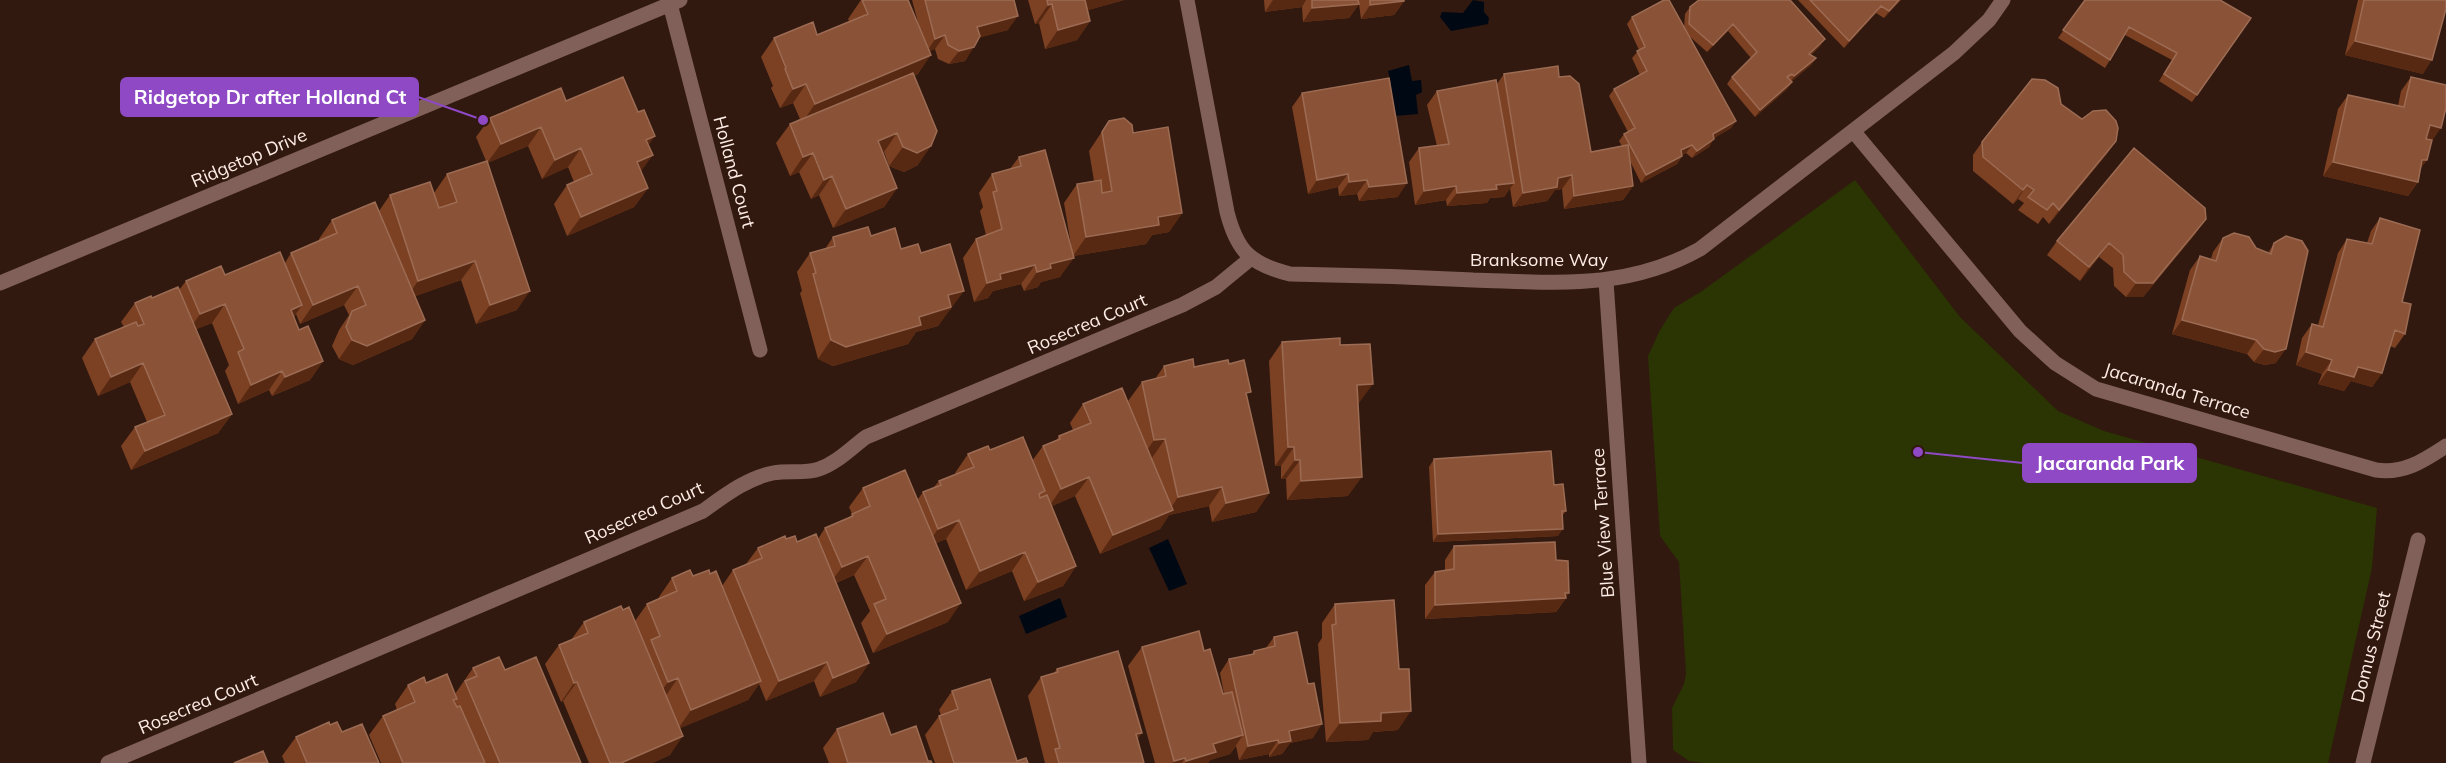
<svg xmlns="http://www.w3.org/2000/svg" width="2446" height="763" font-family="Mulish,sans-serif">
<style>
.green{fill:#2b3403}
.water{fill:#000814}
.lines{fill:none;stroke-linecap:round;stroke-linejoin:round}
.minor{stroke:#806058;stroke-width:15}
.tertiary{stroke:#806058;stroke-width:15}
.wall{fill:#7c4023}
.shaded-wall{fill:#582912}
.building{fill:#8a5338;stroke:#9c6b53;stroke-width:1.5}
.labels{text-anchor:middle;stroke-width:4.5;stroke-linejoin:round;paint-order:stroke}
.street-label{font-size:18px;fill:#feede6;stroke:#31190f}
.leader{fill:none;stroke:#8f49c5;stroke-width:2}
.callout-dot{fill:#8f49c5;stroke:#31190f;stroke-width:2}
.callout{fill:#8f49c5;stroke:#8f49c5;stroke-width:2}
.callout-label{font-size:20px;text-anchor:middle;font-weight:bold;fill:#fff}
</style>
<rect width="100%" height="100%" fill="#31190f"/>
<path class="green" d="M 1855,180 L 1960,317 L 2058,411 L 2104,431 L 2377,508 L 2372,568 L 2328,763 L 1704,763 L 1689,761 L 1673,750 L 1672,708 L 1684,684 L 1686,673 L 1679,562 L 1660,536 L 1648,356 L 1660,330 L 1674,308 L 1702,291 Z"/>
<path class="water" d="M 1473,0 L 1484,2 L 1484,12 L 1489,18 L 1488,24 L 1451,31 L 1440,17 L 1442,12 L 1463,13 Z
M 1409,65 L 1412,81 L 1421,80 L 1422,92 L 1416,95 L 1418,114 L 1394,116 L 1386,85 L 1391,84 L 1388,71 Z
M 1168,539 L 1187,584 L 1169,591 L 1149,548 Z
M 1060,598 L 1067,617 L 1026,634 L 1019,616 Z"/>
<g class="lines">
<path class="minor" d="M 669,0 L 760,350
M 1187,0 L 1227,212 C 1237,251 1250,264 1290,274 C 1351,275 1412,277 1473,280 C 1555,282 1625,291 1700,249 L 1954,53 L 1989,20 L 2003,0
M 1854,132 L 2020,331 L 2055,363 L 2096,389 L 2376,470 C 2404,474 2423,461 2446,446
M 1606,281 L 1639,763
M 108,763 L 703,511 C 724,496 747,478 773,473 C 788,470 805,474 819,469 C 837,463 851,448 866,437 L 1182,305 L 1216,287 L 1250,259
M 2363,763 L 2418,540"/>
<path class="tertiary" d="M 0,283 L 680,0"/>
</g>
<path class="wall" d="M 861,0 L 919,26 L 912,0 L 1014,0 L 1008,30 L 979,37 L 965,61 L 949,64 L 938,59 L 935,49 L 929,51 L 918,74 L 914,76 L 918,165 L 904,172 L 889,166 L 884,152 L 883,153 L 897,188 L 884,207 L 833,228 L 819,195 L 811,199 L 799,172 L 790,176 L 776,143 L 790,124 L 800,119 L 793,103 L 780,108 L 771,88 L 773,86 L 761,57 L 774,38 L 817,35 L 849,21 L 848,19 Z
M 1028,0 L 1124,0 L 1088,10 L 1090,21 L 1077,40 L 1045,49 L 1039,23 L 1035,24 Z
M 1264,0 L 1404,0 L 1404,1 L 1394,15 L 1361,19 L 1359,4 L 1349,18 L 1303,22 L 1302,7 L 1265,12 Z
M 1798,0 L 1901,0 L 1884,18 L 1876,13 L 1844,48 Z
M 2085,0 L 2251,18 L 2192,102 L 2159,81 L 2172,60 L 2125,35 L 2105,68 L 2058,38 Z
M 2358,0 L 2446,0 L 2423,74 L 2345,55 Z
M 1690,7 L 1825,39 L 1820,46 L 1811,55 L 1816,58 L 1811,65 L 1791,81 L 1792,82 L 1787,89 L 1755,117 L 1727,84 L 1732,77 L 1751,58 L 1728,31 L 1707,52 L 1688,35 L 1736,121 L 1731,128 L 1714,138 L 1709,147 L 1692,158 L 1686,153 L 1682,155 L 1682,156 L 1677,164 L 1641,183 L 1630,161 L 1633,186 L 1623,200 L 1564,209 L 1562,189 L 1555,190 L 1547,201 L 1513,207 L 1510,188 L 1504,197 L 1490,198 L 1487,203 L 1447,206 L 1446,200 L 1415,205 L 1409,162 L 1419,148 L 1437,146 L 1427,105 L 1437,91 L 1497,84 L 1504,74 L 1559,77 L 1591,152 L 1622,146 L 1619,141 L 1624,134 L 1628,132 L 1609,96 L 1614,89 L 1640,75 L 1632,58 L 1639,50 L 1627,24 L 1632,17 L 1684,28 L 1685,14 Z
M 2411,77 L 2432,141 L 2427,160 L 2420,169 L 2418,182 L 2408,196 L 2323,176 L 2338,109 L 2348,95 L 2398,106 L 2401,91 Z
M 1302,93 L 1398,197 L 1359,201 L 1357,194 L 1339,196 L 1338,187 L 1308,194 L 1292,107 Z
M 566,101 L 648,146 L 641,172 L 648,188 L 634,207 L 567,236 L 554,204 L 567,185 L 574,182 L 568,167 L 542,179 L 528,146 L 487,163 L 517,310 L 476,324 L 461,280 L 415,296 L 425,320 L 412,339 L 353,365 L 339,359 L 332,346 L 339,330 L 349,315 L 344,305 L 300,324 L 296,314 L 294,317 L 299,330 L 323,361 L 310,380 L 272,396 L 269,390 L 238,404 L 225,371 L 229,365 L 212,323 L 196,329 L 232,414 L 218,433 L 131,470 L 121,446 L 135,427 L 147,422 L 130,382 L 98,396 L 82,358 L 95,339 L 124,327 L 121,322 L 135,303 L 179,290 L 186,281 L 225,275 L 285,263 L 291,253 L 319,241 L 319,239 L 332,220 L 379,211 L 390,195 L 434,193 L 447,174 L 486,161 L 476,137 L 490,118 Z
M 1109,121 L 1133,133 L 1182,213 L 1169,232 L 1152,235 L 1146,244 L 1073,256 L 1060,277 L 1041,282 L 1038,287 L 1024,291 L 1021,284 L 993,291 L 988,298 L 974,302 L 963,258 L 976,239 L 986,235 L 980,211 L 983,207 L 979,193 L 992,174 L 1010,169 L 1019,157 L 1072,251 L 1064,203 L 1077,184 L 1094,181 L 1089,151 Z
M 2116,141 L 2106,155 L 2049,224 L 2043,217 L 2038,224 L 2018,210 L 2024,203 L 2018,199 L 2013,204 L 1973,171 L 1973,155 L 1982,142 Z
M 2380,218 L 2402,302 L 2405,334 L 2395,348 L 2390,346 L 2382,373 L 2372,387 L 2351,381 L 2344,391 L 2318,384 L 2322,374 L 2296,365 L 2302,338 L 2312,324 L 2318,325 L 2338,253 L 2347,239 L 2367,243 L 2371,231 Z
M 2196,233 L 2143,297 L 2126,297 L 2114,286 L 2113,268 L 2099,257 L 2080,281 L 2047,255 L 2057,241 Z
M 871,236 L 901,249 L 921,253 L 951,310 L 949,310 L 938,326 L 916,332 L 908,344 L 833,366 L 818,359 L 800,293 L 802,291 L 797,272 L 810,253 L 825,249 L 833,237 Z
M 2223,238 L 2268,253 L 2274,243 L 2276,363 L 2265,365 L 2254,362 L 2247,354 L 2172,334 L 2190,270 L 2200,256 L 2211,259 L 2213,252 Z
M 1282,342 L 1340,345 L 1359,403 L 1358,403 L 1348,496 L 1287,500 L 1286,479 L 1281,479 L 1281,466 L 1275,466 L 1269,361 Z
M 1229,364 L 1247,397 L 1269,493 L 1256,512 L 1212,522 L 1209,506 L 1169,515 L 1160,529 L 1100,554 L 1075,496 L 1052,506 L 1076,566 L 1063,586 L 1024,601 L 1012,571 L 966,590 L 946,539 L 936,543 L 948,622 L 873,653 L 861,623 L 870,611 L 854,575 L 836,583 L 869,663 L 856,682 L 820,697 L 814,681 L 766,701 L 759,684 L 748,700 L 680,728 L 670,755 L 652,763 L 589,763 L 563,701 L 561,702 L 545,664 L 559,645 L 571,640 L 584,622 L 623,610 L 635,621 L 647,604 L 659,598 L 659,597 L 672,578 L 710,574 L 722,586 L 733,570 L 746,564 L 758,548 L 786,539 L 797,542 L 818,539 L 825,528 L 850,517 L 852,514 L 849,507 L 863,488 L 918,499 L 923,492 L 934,487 L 939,481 L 956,474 L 955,473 L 968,454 L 990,450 L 1032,461 L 1043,446 L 1056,441 L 1059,436 L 1073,430 L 1070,423 L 1083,404 L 1129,406 L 1128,401 L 1142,382 L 1155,379 L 1164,366 L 1194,367 Z
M 1434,459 L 1554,485 L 1566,511 L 1562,516 L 1558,536 L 1433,542 L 1429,467 Z
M 1454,546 L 1556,560 L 1566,598 L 1556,612 L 1425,619 L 1425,585 L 1435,572 L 1445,570 L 1445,560 Z
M 1335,604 L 1399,669 L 1398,730 L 1373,732 L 1368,740 L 1326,742 L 1318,644 L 1322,638 L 1322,623 Z
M 1274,637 L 1313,738 L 1290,743 L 1282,754 L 1269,757 L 1269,754 L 1239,760 L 1236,746 L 1230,754 L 1210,760 L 1208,763 L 1155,763 L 1128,666 L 1142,647 L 1204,651 L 1223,694 L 1224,694 L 1220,673 L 1229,659 L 1251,655 L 1254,651 L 1266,648 Z
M 473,668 L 505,670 L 580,763 L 381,763 L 369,735 L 383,716 L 397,710 L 395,704 L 408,685 L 426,683 L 455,694 Z
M 1057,669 L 1142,733 L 1137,739 L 1144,763 L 1045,763 L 1028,696 L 1041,677 L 1054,673 Z
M 952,691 L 1017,761 L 1028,763 L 935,763 L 925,735 L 939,716 L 941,715 L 939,710 Z
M 330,725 L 342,732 L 379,763 L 285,763 L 282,756 L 296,737 Z
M 837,729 L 891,735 L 928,761 L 932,763 L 829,763 L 823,748 Z"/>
<path class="shaded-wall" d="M 1081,0 L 1124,0 L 1071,15 Z
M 1273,0 L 1306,0 L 1302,7 L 1265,12 Z
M 1899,0 L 1901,0 L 1884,18 L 1889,11 Z
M 1404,1 L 1394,15 L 1361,19 L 1370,5 Z
M 1052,4 L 1039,23 L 1035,24 L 1048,5 Z
M 1359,4 L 1349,18 L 1303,22 L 1312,8 Z
M 1881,6 L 1876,13 L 1844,48 L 1849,41 Z
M 1018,16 L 1008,30 L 968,41 L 977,27 Z
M 1090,21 L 1077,40 L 1045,49 L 1058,30 Z
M 1733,24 L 1728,31 L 1707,52 L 1713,45 Z
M 945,35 L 935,49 L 926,53 L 935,39 Z
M 1825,39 L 1820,46 L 1804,61 L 1809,54 Z
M 2355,41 L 2432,60 L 2423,74 L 2345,55 Z
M 974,47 L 965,61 L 949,64 L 959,51 Z
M 931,55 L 918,74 L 802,123 L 815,104 Z
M 1816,58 L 1811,65 L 1789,84 L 1794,76 Z
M 1792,82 L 1787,89 L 1755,117 L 1760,110 Z
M 806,84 L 793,103 L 780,108 L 793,89 Z
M 1736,121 L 1731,128 L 1708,142 L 1713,134 Z
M 2430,125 L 2441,128 L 2432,141 L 2420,139 Z
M 541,127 L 528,146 L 487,163 L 501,144 Z
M 897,133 L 884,152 L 865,160 L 878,141 Z
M 655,136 L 642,155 L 646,140 Z
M 1714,139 L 1709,147 L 1692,158 L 1697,151 Z
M 2116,141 L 2106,155 L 2049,224 L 2059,210 Z
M 1692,145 L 1686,153 L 1675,158 L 1681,150 Z
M 931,146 L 918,165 L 904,172 L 889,166 L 903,147 Z
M 581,148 L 568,167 L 542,179 L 555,160 Z
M 813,153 L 799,172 L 790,176 L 803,157 Z
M 653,155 L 639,174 L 637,162 Z
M 1682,156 L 1677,164 L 1641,183 L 1646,175 Z
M 2422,160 L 2427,160 L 2417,173 Z
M 2333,162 L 2418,182 L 2408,196 L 2323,176 Z
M 1348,174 L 1338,187 L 1308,194 L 1317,180 Z
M 1572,175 L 1562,189 L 1555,190 L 1547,201 L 1513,207 L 1523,193 L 1558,178 Z
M 832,176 L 819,195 L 811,199 L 824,180 Z
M 1367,180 L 1357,194 L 1339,196 L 1349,182 Z
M 1407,183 L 1398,197 L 1359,201 L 1369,187 Z
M 1514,183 L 1504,197 L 1490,198 L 1487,203 L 1447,206 L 1457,193 L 1496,185 Z
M 2027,185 L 2018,199 L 2013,204 L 2023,190 Z
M 1456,186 L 1446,200 L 1415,205 L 1424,191 Z
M 1633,186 L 1623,200 L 1564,209 L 1574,196 Z
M 648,188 L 634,207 L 567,236 L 581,217 Z
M 897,188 L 884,207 L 833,228 L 846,209 Z
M 1182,213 L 1169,232 L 1152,235 L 1146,244 L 1073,256 L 1086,237 L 1158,217 Z
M 2206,219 L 2196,233 L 2143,297 L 2126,297 L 2136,283 Z
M 2109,243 L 2099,257 L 2080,281 L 2089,267 Z
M 1074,258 L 1060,277 L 1041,282 L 1038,287 L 1024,291 L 1037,272 L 1050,264 Z
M 475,261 L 461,280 L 405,300 L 418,281 Z
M 1035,265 L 1021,284 L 993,291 L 988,298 L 974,302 L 987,283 L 1000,274 Z
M 358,286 L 344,305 L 300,324 L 313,305 Z
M 530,291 L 517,310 L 476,324 L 490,305 Z
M 964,291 L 938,326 L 916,332 L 908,344 L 833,366 L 818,359 L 831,340 L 919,317 L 948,295 Z
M 225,304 L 212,323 L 187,333 L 200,314 Z
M 302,305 L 289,324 L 291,310 Z
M 425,320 L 412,339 L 353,365 L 339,359 L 352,340 Z
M 2182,320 L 2256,340 L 2247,354 L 2172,334 Z
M 2264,349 L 2286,349 L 2276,363 L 2265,365 L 2254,362 Z
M 2306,352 L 2332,360 L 2322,374 L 2296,365 Z
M 323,361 L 310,380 L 272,396 L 285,377 Z
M 143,363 L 130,382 L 98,396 L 111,377 Z
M 2358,367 L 2382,373 L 2372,387 L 2351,381 L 2344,391 L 2318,384 L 2328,370 Z
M 282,371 L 269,390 L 238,404 L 251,385 Z
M 1373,384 L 1359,403 L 1343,404 L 1357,385 Z
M 232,414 L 218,433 L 131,470 L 145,451 Z
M 1165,439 L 1152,458 L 1141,459 L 1154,440 Z
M 1288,447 L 1294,447 L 1281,466 L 1275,466 Z
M 1295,460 L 1300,460 L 1286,479 L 1281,479 Z
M 1089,477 L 1075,496 L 1048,508 L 1061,489 Z
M 1362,477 L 1348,496 L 1287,500 L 1301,481 Z
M 1222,487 L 1209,506 L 1169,515 L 1160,529 L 1100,554 L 1113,535 L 1168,512 L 1178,497 Z
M 1269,493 L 1256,512 L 1212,522 L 1226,503 Z
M 959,520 L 946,539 L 925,548 L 938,529 Z
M 1563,529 L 1558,536 L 1433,542 L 1438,534 Z
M 1025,552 L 1012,571 L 966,590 L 980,571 Z
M 868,556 L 854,575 L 828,586 L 842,567 Z
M 1076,566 L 1063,586 L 1024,601 L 1038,582 Z
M 1569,593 L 1556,612 L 1425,619 L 1435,605 Z
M 961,603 L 948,622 L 873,653 L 887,634 Z
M 827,662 L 814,681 L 766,701 L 779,681 Z
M 869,663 L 856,682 L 820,697 L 833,678 Z
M 678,678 L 665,697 L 654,701 L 668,682 Z
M 761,681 L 748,700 L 678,729 L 691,710 Z
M 577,682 L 563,701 L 561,702 L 574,683 Z
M 1411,711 L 1398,730 L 1373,732 L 1368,740 L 1326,742 L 1340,723 L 1381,713 Z
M 1322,724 L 1313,738 L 1290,743 L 1282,754 L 1269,757 L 1289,731 Z
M 1142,733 L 1128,752 L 1136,734 Z
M 1243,735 L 1230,754 L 1210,760 L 1208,763 L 1185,763 L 1186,761 L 1213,744 Z
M 683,736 L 670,755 L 652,763 L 621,763 Z
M 1278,740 L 1269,754 L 1239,760 L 1248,746 Z
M 1185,758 L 1182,763 L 1172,763 L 1174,761 Z"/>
<path class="building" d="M 862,0 L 908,0 L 931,55 L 815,104 L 806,84 L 793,89 L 785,69 L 786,68 L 774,38 L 813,22 L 817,35 L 868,14 Z
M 925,0 L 1014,0 L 1018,16 L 977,27 L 980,36 L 974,47 L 959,51 L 948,45 L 945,35 L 935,39 Z
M 1047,0 L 1085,0 L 1090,21 L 1058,30 L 1052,4 L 1048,5 Z
M 1312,0 L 1358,0 L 1359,4 L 1312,8 Z
M 1370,0 L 1404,0 L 1404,1 L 1370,5 Z
M 1664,0 L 1669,0 L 1736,121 L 1713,134 L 1714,139 L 1697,151 L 1692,145 L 1681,150 L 1682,156 L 1646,175 L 1624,134 L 1635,128 L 1614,89 L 1647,71 L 1637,51 L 1645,47 L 1632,17 Z
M 1699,0 L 1790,0 L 1825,39 L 1809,54 L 1816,58 L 1794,76 L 1792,74 L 1787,77 L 1792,82 L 1760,110 L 1732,77 L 1757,52 L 1733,24 L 1713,45 L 1689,24 L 1690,7 Z
M 1810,0 L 1899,0 L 1889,11 L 1881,6 L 1849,41 Z
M 2085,0 L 2220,0 L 2251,18 L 2197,95 L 2164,74 L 2177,53 L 2129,27 L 2110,60 L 2063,30 Z
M 2364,0 L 2446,0 L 2446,9 L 2432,60 L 2355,41 Z
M 1558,66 L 1559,77 L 1570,76 L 1579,84 L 1591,152 L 1628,145 L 1633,186 L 1574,196 L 1572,175 L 1558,178 L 1557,187 L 1523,193 L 1504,74 Z
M 913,73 L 937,131 L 931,146 L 917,153 L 903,147 L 897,133 L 878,141 L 897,188 L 846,209 L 832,176 L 824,180 L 813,153 L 803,157 L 790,124 Z
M 623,77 L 638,112 L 644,110 L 655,136 L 646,140 L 653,155 L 637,162 L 648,188 L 581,217 L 567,185 L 592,174 L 581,148 L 555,160 L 541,127 L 501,144 L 490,118 L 561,88 L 566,101 Z
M 2411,77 L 2446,85 L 2446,108 L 2441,128 L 2430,125 L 2426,139 L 2432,140 L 2427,160 L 2422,160 L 2418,182 L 2333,162 L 2348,95 L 2404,107 Z
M 1389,78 L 1407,183 L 1369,187 L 1367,180 L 1349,182 L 1348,174 L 1317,180 L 1302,93 Z
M 2032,79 L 2045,80 L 2058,88 L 2061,104 L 2082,119 L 2093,111 L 2106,110 L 2116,121 L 2118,128 L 2116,141 L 2059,210 L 2053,203 L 2047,210 L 2028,197 L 2034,190 L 2027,185 L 2023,190 L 1983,157 L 1982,142 Z
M 1496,80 L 1514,183 L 1496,185 L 1497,189 L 1457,193 L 1456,186 L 1424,191 L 1419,148 L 1449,144 L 1437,91 Z
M 1124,118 L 1132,125 L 1133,133 L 1168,127 L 1182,213 L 1158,217 L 1159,225 L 1086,237 L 1077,184 L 1101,180 L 1102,193 L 1112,191 L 1102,132 L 1109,121 Z
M 2134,148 L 2205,208 L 2206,219 L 2153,283 L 2136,283 L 2124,272 L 2123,255 L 2109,243 L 2089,267 L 2057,241 Z
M 1045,150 L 1074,258 L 1050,264 L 1051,268 L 1037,272 L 1035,265 L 1000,274 L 1001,279 L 987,283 L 976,239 L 1002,229 L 993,192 L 997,191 L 992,174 L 1021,166 L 1019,157 Z
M 487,161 L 530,291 L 490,305 L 475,261 L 418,281 L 390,195 L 430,182 L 439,208 L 457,202 L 447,174 Z
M 375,202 L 425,320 L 367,346 L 352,340 L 346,327 L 352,311 L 366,305 L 358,286 L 313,305 L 291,253 L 337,233 L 332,220 Z
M 2380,218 L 2420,230 L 2402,302 L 2411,304 L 2405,334 L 2395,330 L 2382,373 L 2358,367 L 2354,377 L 2328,370 L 2332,360 L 2306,352 L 2312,324 L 2323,327 L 2347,239 L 2372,244 Z
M 868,227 L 871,236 L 895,228 L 901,249 L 918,244 L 921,253 L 950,244 L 964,291 L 948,295 L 951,307 L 919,317 L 921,325 L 846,347 L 831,340 L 813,274 L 816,273 L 810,253 L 835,246 L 833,237 Z
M 2234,233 L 2249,237 L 2256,248 L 2271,254 L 2274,243 L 2286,236 L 2302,241 L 2308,251 L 2286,349 L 2275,352 L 2264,349 L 2256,340 L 2182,320 L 2200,256 L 2216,261 L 2223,238 Z
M 280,252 L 302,305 L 291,310 L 299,330 L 308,326 L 323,361 L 285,377 L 282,371 L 251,385 L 238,352 L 244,349 L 225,304 L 200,314 L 186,281 L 221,266 L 225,275 Z
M 178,287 L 232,414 L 145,451 L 135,427 L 165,415 L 143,363 L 111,377 L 95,339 L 136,322 L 138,326 L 144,324 L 135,303 L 151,296 L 152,298 Z
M 1340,338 L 1340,345 L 1370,344 L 1373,384 L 1357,385 L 1362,477 L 1301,481 L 1300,460 L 1295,460 L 1294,447 L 1288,447 L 1282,342 Z
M 1193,359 L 1194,367 L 1228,360 L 1229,364 L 1244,360 L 1251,392 L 1246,393 L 1269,493 L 1226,503 L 1222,487 L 1178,497 L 1165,439 L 1154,440 L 1142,382 L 1166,376 L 1164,366 Z
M 1122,388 L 1173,510 L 1113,535 L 1089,477 L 1061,489 L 1043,446 L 1060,439 L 1059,436 L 1091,423 L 1083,404 Z
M 1023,437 L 1045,491 L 1039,494 L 1040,498 L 1047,495 L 1076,566 L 1038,582 L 1025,552 L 980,571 L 959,520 L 938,529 L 923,492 L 941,485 L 939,481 L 974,467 L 968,454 L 988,446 L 990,450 Z
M 1551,451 L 1554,485 L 1563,484 L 1566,511 L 1562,511 L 1563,529 L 1438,534 L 1434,459 Z
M 905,470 L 961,603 L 887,634 L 874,604 L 886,599 L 868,556 L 842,567 L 825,528 L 853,516 L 852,514 L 870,506 L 863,488 Z
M 816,534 L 869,663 L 833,678 L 827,662 L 779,681 L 733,570 L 762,558 L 758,548 L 785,536 L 786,539 L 795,536 L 797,542 Z
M 1555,542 L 1556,560 L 1568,561 L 1569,593 L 1565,593 L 1566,598 L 1435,605 L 1435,572 L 1454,569 L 1454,546 Z
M 690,570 L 693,576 L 709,570 L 710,574 L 716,571 L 761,681 L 691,710 L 678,678 L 668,682 L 651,640 L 660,636 L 647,604 L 677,591 L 672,578 Z
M 1394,600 L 1399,669 L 1409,669 L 1411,711 L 1381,713 L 1381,721 L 1340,723 L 1332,625 L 1336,624 L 1335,604 Z
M 621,606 L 623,610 L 629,607 L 683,736 L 621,763 L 610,763 L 577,682 L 574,683 L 559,645 L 588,633 L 584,622 Z
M 1199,631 L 1204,651 L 1210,649 L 1223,694 L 1232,692 L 1243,735 L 1213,744 L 1216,752 L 1186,761 L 1185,758 L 1174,761 L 1142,647 Z
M 1297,632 L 1308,684 L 1314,683 L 1322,724 L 1289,731 L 1291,741 L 1279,743 L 1278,740 L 1248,746 L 1229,659 L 1254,654 L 1254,651 L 1275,646 L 1274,637 Z
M 1118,651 L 1142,733 L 1136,734 L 1144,763 L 1059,763 L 1055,749 L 1060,748 L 1041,677 L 1058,672 L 1057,669 Z
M 499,657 L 505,670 L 536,657 L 581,763 L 500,763 L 465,681 L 477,676 L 473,668 Z
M 447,674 L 457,699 L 453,700 L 457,707 L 460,706 L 485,763 L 403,763 L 383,716 L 415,702 L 408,685 L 424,677 L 426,683 Z
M 990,679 L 1017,761 L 1026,758 L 1028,763 L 954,763 L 939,716 L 958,709 L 952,691 Z
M 883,713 L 891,735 L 916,726 L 928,761 L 931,761 L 932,763 L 848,763 L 837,729 Z
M 329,722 L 330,725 L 337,722 L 342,732 L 362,724 L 379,763 L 307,763 L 296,737 Z
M 263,751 L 268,763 L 234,763 Z"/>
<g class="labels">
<g class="street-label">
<text transform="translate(249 158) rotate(-23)" y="6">Ridgetop Drive</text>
<text transform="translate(734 172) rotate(75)" y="6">Holland Court</text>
<text x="1539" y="266">Branksome Way</text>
<text transform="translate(1087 324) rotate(-23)" y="6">Rosecrea Court</text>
<text transform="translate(2177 391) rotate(17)" y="6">Jacaranda Terrace</text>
<text transform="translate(644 513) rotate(-24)" y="6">Rosecrea Court</text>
<text transform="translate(1603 523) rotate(-94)" y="6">Blue View Terrace</text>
<text transform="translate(2371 647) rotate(-76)" y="6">Domus Street</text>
<text transform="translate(198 704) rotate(-23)" y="6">Rosecrea Court</text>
</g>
</g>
<path class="leader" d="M483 120L418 97M1918 452L2023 463"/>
<g class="callout-dot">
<circle cx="483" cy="120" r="6"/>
<circle cx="1918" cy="452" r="6"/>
</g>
<g class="callout">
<rect x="121" y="78" width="297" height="38" rx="6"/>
<rect x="2023" y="444" width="173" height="38" rx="6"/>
</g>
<g class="callout-label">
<text x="270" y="104">Ridgetop Dr after Holland Ct</text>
<text x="2110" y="470">Jacaranda Park</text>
</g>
</svg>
